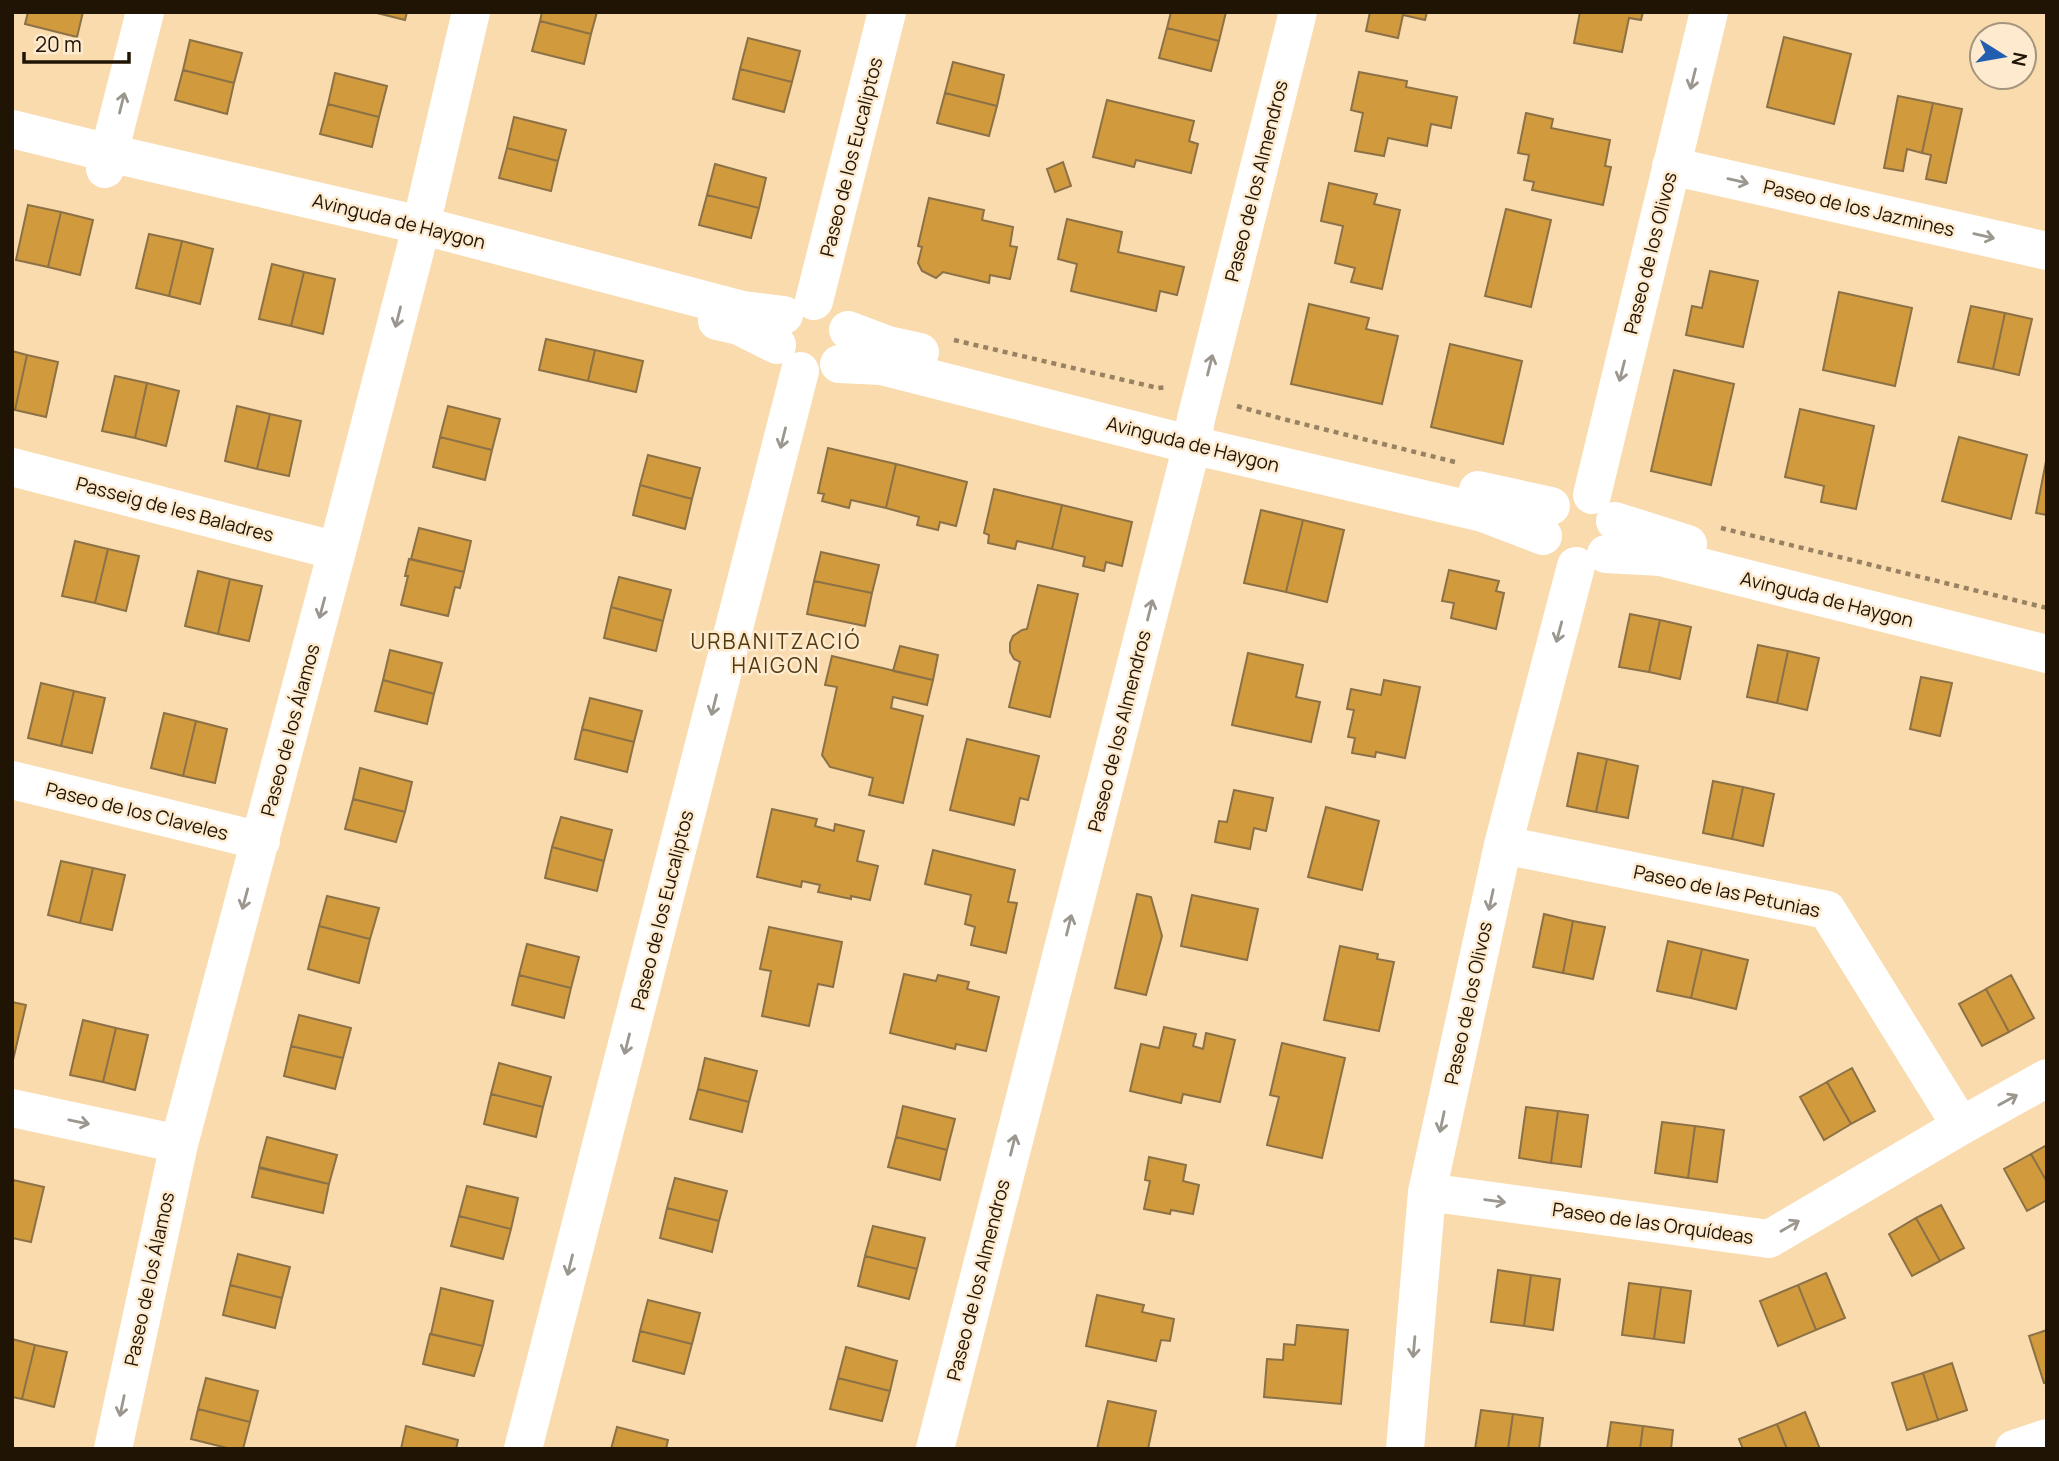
<svg xmlns="http://www.w3.org/2000/svg" width="2059" height="1461" font-family="Manrope,sans-serif">
<style>
.building{fill:#d19a3c;stroke:#8c7147;stroke-width:2}
.lines{fill:none;stroke-linecap:round;stroke-linejoin:round}
.path{stroke:#988262;stroke-width:4.5;stroke-dasharray:5 5;stroke-linecap:butt}
.minor{stroke:#fff;stroke-width:38}
.oneway{stroke:#9b968e}
.labels{text-anchor:middle;stroke-width:5;stroke-linejoin:round;paint-order:stroke}
.street-label{font-size:19px;fill:#201505;stroke:#fdeacf}
.neighbourhood-label{font-size:21px;letter-spacing:2px;fill:#533a0e;stroke:#fdeacf}
</style>
<rect width="100%" height="100%" fill="#f9dbae"/>
<path class="building" d="M 28,12 L 83,12 L 77,37 L 25,24 Z
M 373,12 L 407,12 L 405,20 Z
M 542,12 L 597,12 L 591,34 L 540,21 Z
M 1171,12 L 1226,12 L 1219,41 L 1167,28 Z
M 1370,12 L 1427,12 L 1425,20 L 1403,15 L 1398,38 L 1366,31 Z
M 1580,12 L 1643,12 L 1641,20 L 1629,18 L 1622,52 L 1574,43 Z
M 540,21 L 591,34 L 584,64 L 532,51 Z
M 1167,28 L 1219,41 L 1211,71 L 1159,58 Z
M 1784,37 L 1851,54 L 1834,124 L 1767,107 Z
M 748,38 L 800,51 L 792,82 L 740,69 Z
M 190,40 L 242,53 L 234,83 L 183,70 Z
M 953,62 L 1004,75 L 997,106 L 945,93 Z
M 740,69 L 792,82 L 784,112 L 733,99 Z
M 183,70 L 234,83 L 227,114 L 175,100 Z
M 1359,72 L 1407,81 L 1406,87 L 1457,97 L 1451,128 L 1431,124 L 1427,146 L 1388,138 L 1384,156 L 1355,151 L 1363,113 L 1351,110 Z
M 335,73 L 387,86 L 379,117 L 328,104 Z
M 945,93 L 997,106 L 989,136 L 937,123 Z
M 1898,96 L 1933,103 L 1922,153 L 1907,149 L 1903,171 L 1884,168 Z
M 1107,100 L 1194,121 L 1189,141 L 1198,144 L 1191,173 L 1136,160 L 1134,167 L 1093,157 Z
M 1933,103 L 1962,109 L 1946,183 L 1926,179 L 1931,155 L 1922,153 Z
M 328,104 L 379,117 L 372,147 L 320,134 Z
M 1526,113 L 1553,119 L 1551,128 L 1610,140 L 1605,166 L 1611,167 L 1603,205 L 1532,190 L 1534,182 L 1524,180 L 1529,155 L 1518,153 Z
M 514,117 L 566,130 L 558,161 L 507,148 Z
M 507,148 L 558,161 L 551,191 L 499,178 Z
M 1063,162 L 1071,186 L 1055,192 L 1047,169 Z
M 715,164 L 766,178 L 759,208 L 707,195 Z
M 1329,183 L 1377,194 L 1374,204 L 1400,210 L 1382,289 L 1351,282 L 1355,268 L 1335,263 L 1343,226 L 1321,221 Z
M 707,195 L 759,208 L 751,238 L 699,225 Z
M 929,198 L 984,210 L 982,220 L 1013,227 L 1010,246 L 1017,247 L 1010,279 L 990,275 L 989,283 L 943,272 L 936,278 L 922,271 L 918,263 L 922,247 L 918,246 Z
M 28,205 L 61,212 L 48,267 L 16,260 Z
M 1506,209 L 1551,220 L 1531,307 L 1485,296 Z
M 61,212 L 93,220 L 80,275 L 48,267 Z
M 1067,219 L 1122,232 L 1118,252 L 1184,267 L 1177,295 L 1160,291 L 1156,311 L 1071,291 L 1077,264 L 1058,259 Z
M 149,234 L 182,241 L 169,296 L 136,288 Z
M 182,241 L 213,249 L 200,304 L 169,296 Z
M 272,264 L 304,272 L 291,326 L 259,319 Z
M 1710,271 L 1758,281 L 1743,347 L 1686,335 L 1692,306 L 1702,308 Z
M 304,272 L 335,279 L 323,334 L 291,326 Z
M 1839,292 L 1912,308 L 1895,386 L 1823,370 Z
M 1309,304 L 1369,318 L 1366,329 L 1398,336 L 1382,404 L 1291,384 Z
M 1971,306 L 2005,313 L 1993,369 L 1958,362 Z
M 2005,313 L 2032,319 L 2019,375 L 1993,369 Z
M 546,339 L 595,350 L 588,381 L 539,370 Z
M 1450,344 L 1522,361 L 1503,444 L 1431,427 Z
M 595,350 L 643,361 L 636,392 L 588,381 Z
M 12,351 L 27,355 L 15,410 L 12,409 Z
M 27,355 L 58,362 L 46,417 L 15,410 Z
M 1674,370 L 1734,384 L 1711,485 L 1651,471 Z
M 115,376 L 147,383 L 135,438 L 102,431 Z
M 147,383 L 179,391 L 166,446 L 135,438 Z
M 237,406 L 270,414 L 257,469 L 225,461 Z
M 448,406 L 500,419 L 492,450 L 440,437 Z
M 1800,409 L 1874,426 L 1856,509 L 1821,502 L 1824,486 L 1785,477 Z
M 270,414 L 301,421 L 289,476 L 257,469 Z
M 440,437 L 492,450 L 485,480 L 433,467 Z
M 1959,437 L 2027,455 L 2011,519 L 1942,501 Z
M 828,448 L 896,464 L 886,508 L 851,500 L 849,508 L 822,501 L 824,494 L 818,493 Z
M 648,455 L 700,468 L 692,499 L 640,485 Z
M 2047,456 L 2047,515 L 2036,513 Z
M 896,464 L 967,482 L 956,526 L 940,522 L 938,530 L 917,525 L 919,517 L 886,508 Z
M 640,485 L 692,499 L 685,529 L 633,515 Z
M 994,489 L 1062,505 L 1052,549 L 1017,541 L 1015,549 L 988,543 L 989,535 L 984,533 Z
M 1062,505 L 1132,522 L 1122,566 L 1106,562 L 1104,571 L 1083,566 L 1085,557 L 1052,549 Z
M 1261,510 L 1303,520 L 1286,592 L 1244,583 Z
M 1303,520 L 1344,530 L 1327,602 L 1286,592 Z
M 419,528 L 471,541 L 464,572 L 411,559 Z
M 75,541 L 108,549 L 95,603 L 62,596 Z
M 108,549 L 139,556 L 126,611 L 95,603 Z
M 821,552 L 879,565 L 872,593 L 814,581 Z
M 409,559 L 464,572 L 460,588 L 455,587 L 448,616 L 401,605 L 408,576 L 405,576 Z
M 1449,570 L 1499,581 L 1496,591 L 1504,593 L 1496,629 L 1451,618 L 1454,603 L 1442,601 Z
M 198,571 L 230,579 L 218,634 L 185,626 Z
M 619,577 L 671,590 L 663,621 L 611,607 Z
M 230,579 L 262,586 L 249,641 L 218,634 Z
M 814,581 L 872,593 L 865,626 L 807,614 Z
M 1038,585 L 1078,594 L 1050,717 L 1009,707 L 1020,662 L 1014,659 L 1010,652 L 1010,643 L 1013,636 L 1022,630 L 1027,629 Z
M 611,607 L 663,621 L 656,651 L 604,638 Z
M 1630,614 L 1660,620 L 1649,672 L 1619,667 Z
M 1660,620 L 1691,627 L 1680,679 L 1649,672 Z
M 1758,645 L 1788,651 L 1777,703 L 1747,697 Z
M 900,646 L 938,655 L 933,680 L 893,671 Z
M 390,650 L 442,663 L 434,694 L 383,680 Z
M 1788,651 L 1819,658 L 1807,710 L 1777,703 Z
M 1248,653 L 1303,665 L 1296,697 L 1320,702 L 1311,742 L 1232,725 Z
M 832,656 L 933,680 L 927,705 L 893,697 L 891,708 L 923,716 L 903,803 L 869,795 L 873,778 L 830,767 L 822,755 L 837,687 L 825,685 Z
M 1921,677 L 1952,683 L 1940,736 L 1910,729 Z
M 383,680 L 434,694 L 427,724 L 375,711 Z
M 1384,680 L 1420,687 L 1405,758 L 1376,752 L 1375,757 L 1352,753 L 1355,738 L 1348,737 L 1354,710 L 1347,709 L 1351,689 L 1381,695 Z
M 41,683 L 74,691 L 61,746 L 28,738 Z
M 74,691 L 105,698 L 92,753 L 61,746 Z
M 590,698 L 642,711 L 634,742 L 582,729 Z
M 164,713 L 196,721 L 183,776 L 151,768 Z
M 196,721 L 227,729 L 215,783 L 183,776 Z
M 582,729 L 634,742 L 627,772 L 575,759 Z
M 967,739 L 1039,756 L 1028,800 L 1020,798 L 1014,825 L 950,810 Z
M 1578,753 L 1607,759 L 1596,812 L 1567,806 Z
M 1607,759 L 1638,766 L 1628,818 L 1596,812 Z
M 360,768 L 412,782 L 405,812 L 353,799 Z
M 1713,781 L 1743,787 L 1732,839 L 1703,833 Z
M 1743,787 L 1774,794 L 1763,846 L 1732,839 Z
M 1234,790 L 1273,798 L 1266,831 L 1254,828 L 1250,849 L 1215,842 L 1219,821 L 1227,822 Z
M 353,799 L 405,812 L 396,842 L 345,829 Z
M 1326,807 L 1379,821 L 1362,890 L 1308,877 Z
M 772,809 L 817,819 L 815,826 L 834,831 L 835,824 L 864,831 L 857,861 L 878,866 L 870,900 L 851,896 L 851,899 L 818,892 L 820,885 L 802,881 L 801,887 L 757,877 Z
M 561,817 L 612,830 L 604,861 L 552,847 Z
M 552,847 L 604,861 L 597,891 L 545,878 Z
M 933,850 L 1015,870 L 1008,902 L 1017,903 L 1006,953 L 971,945 L 975,927 L 965,924 L 971,895 L 925,884 Z
M 61,861 L 93,868 L 80,923 L 48,915 Z
M 93,868 L 125,875 L 112,930 L 80,923 Z
M 1137,894 L 1151,897 L 1162,936 L 1146,995 L 1115,988 Z
M 1192,895 L 1258,909 L 1247,960 L 1181,946 Z
M 327,896 L 379,908 L 370,939 L 319,926 Z
M 1544,914 L 1573,921 L 1563,973 L 1533,967 Z
M 1573,921 L 1605,927 L 1593,979 L 1563,973 Z
M 319,926 L 370,939 L 359,983 L 308,969 Z
M 769,927 L 842,942 L 833,987 L 818,984 L 809,1026 L 762,1016 L 771,971 L 760,969 Z
M 1668,941 L 1702,949 L 1691,998 L 1657,991 Z
M 527,944 L 579,957 L 571,988 L 519,975 Z
M 1340,946 L 1378,954 L 1377,959 L 1394,962 L 1379,1031 L 1324,1020 Z
M 1702,949 L 1748,960 L 1736,1009 L 1691,998 Z
M 904,974 L 936,981 L 938,975 L 969,982 L 967,989 L 999,997 L 986,1051 L 956,1044 L 955,1049 L 890,1033 Z
M 519,975 L 571,988 L 564,1018 L 512,1005 Z
M 2011,975 L 2034,1018 L 2009,1032 L 1986,989 Z
M 1986,989 L 2009,1032 L 1982,1046 L 1959,1004 Z
M 12,1002 L 26,1005 L 13,1060 L 12,1060 Z
M 299,1015 L 351,1028 L 343,1058 L 291,1046 Z
M 83,1020 L 116,1028 L 103,1082 L 70,1075 Z
M 1164,1027 L 1196,1034 L 1193,1046 L 1203,1049 L 1206,1033 L 1235,1040 L 1220,1102 L 1183,1094 L 1181,1103 L 1130,1091 L 1141,1044 L 1159,1048 Z
M 116,1028 L 148,1035 L 135,1090 L 103,1082 Z
M 1282,1043 L 1345,1058 L 1322,1158 L 1267,1145 L 1279,1097 L 1270,1095 Z
M 291,1046 L 343,1058 L 335,1089 L 284,1076 Z
M 705,1058 L 757,1071 L 749,1102 L 698,1089 Z
M 499,1063 L 551,1077 L 543,1107 L 491,1094 Z
M 1852,1068 L 1875,1111 L 1851,1124 L 1827,1082 Z
M 1827,1082 L 1851,1124 L 1824,1140 L 1800,1097 Z
M 698,1089 L 749,1102 L 742,1132 L 690,1119 Z
M 491,1094 L 543,1107 L 536,1137 L 484,1124 Z
M 903,1106 L 955,1119 L 947,1150 L 896,1137 Z
M 1526,1107 L 1558,1111 L 1551,1163 L 1519,1158 Z
M 1558,1111 L 1588,1115 L 1581,1167 L 1551,1163 Z
M 1662,1122 L 1695,1126 L 1688,1178 L 1655,1173 Z
M 1695,1126 L 1724,1130 L 1717,1182 L 1688,1178 Z
M 267,1137 L 337,1155 L 329,1184 L 259,1167 Z
M 896,1137 L 947,1150 L 940,1180 L 888,1167 Z
M 2047,1145 L 2047,1182 L 2031,1154 Z
M 2031,1154 L 2047,1182 L 2047,1200 L 2027,1211 L 2004,1169 Z
M 1149,1157 L 1186,1165 L 1183,1181 L 1199,1185 L 1193,1214 L 1171,1210 L 1170,1214 L 1144,1209 L 1150,1181 L 1145,1180 Z
M 259,1168 L 329,1184 L 323,1213 L 252,1197 Z
M 675,1178 L 727,1191 L 719,1221 L 667,1208 Z
M 13,1180 L 44,1187 L 31,1242 L 12,1238 Z
M 467,1186 L 518,1198 L 511,1229 L 459,1216 Z
M 1941,1205 L 1964,1248 L 1940,1261 L 1916,1218 Z
M 667,1208 L 719,1221 L 712,1252 L 660,1238 Z
M 459,1216 L 511,1229 L 503,1259 L 451,1246 Z
M 1916,1218 L 1940,1261 L 1912,1276 L 1889,1234 Z
M 873,1226 L 925,1238 L 917,1269 L 865,1256 Z
M 238,1254 L 290,1267 L 282,1298 L 230,1285 Z
M 865,1256 L 917,1269 L 909,1299 L 858,1286 Z
M 1498,1270 L 1531,1275 L 1524,1326 L 1491,1322 Z
M 1826,1273 L 1845,1318 L 1816,1330 L 1798,1285 Z
M 1531,1275 L 1560,1279 L 1553,1330 L 1524,1326 Z
M 1629,1283 L 1661,1287 L 1654,1339 L 1622,1335 Z
M 230,1285 L 282,1298 L 275,1328 L 223,1315 Z
M 1798,1285 L 1816,1330 L 1778,1346 L 1760,1301 Z
M 1661,1287 L 1691,1291 L 1684,1343 L 1654,1339 Z
M 441,1288 L 493,1301 L 483,1346 L 431,1334 Z
M 1097,1295 L 1144,1305 L 1142,1312 L 1174,1319 L 1170,1341 L 1161,1340 L 1156,1361 L 1086,1346 Z
M 648,1300 L 700,1313 L 692,1344 L 640,1331 Z
M 1297,1325 L 1348,1330 L 1341,1404 L 1264,1397 L 1267,1359 L 1283,1360 L 1284,1344 L 1295,1345 Z
M 2047,1330 L 2047,1382 L 2044,1383 L 2029,1336 Z
M 640,1331 L 692,1344 L 684,1374 L 633,1361 Z
M 430,1334 L 483,1346 L 474,1376 L 423,1364 Z
M 12,1339 L 35,1345 L 22,1399 L 12,1397 Z
M 35,1345 L 67,1352 L 54,1407 L 22,1399 Z
M 846,1347 L 897,1361 L 890,1391 L 838,1378 Z
M 1952,1363 L 1967,1410 L 1938,1420 L 1923,1373 Z
M 1923,1373 L 1938,1420 L 1907,1430 L 1892,1383 Z
M 206,1378 L 258,1391 L 250,1422 L 198,1409 Z
M 838,1378 L 890,1391 L 882,1421 L 830,1409 Z
M 1108,1401 L 1156,1411 L 1148,1449 L 1097,1449 Z
M 198,1409 L 250,1422 L 243,1449 L 231,1449 L 191,1439 Z
M 1481,1410 L 1513,1414 L 1508,1449 L 1475,1449 Z
M 1805,1412 L 1820,1449 L 1787,1449 L 1777,1424 Z
M 1513,1414 L 1543,1418 L 1539,1449 L 1508,1449 Z
M 1611,1422 L 1643,1426 L 1640,1449 L 1607,1449 Z
M 1777,1424 L 1787,1449 L 1743,1449 L 1739,1439 Z
M 406,1426 L 458,1440 L 456,1449 L 401,1449 Z
M 1643,1426 L 1673,1430 L 1671,1449 L 1640,1449 Z
M 617,1427 L 668,1440 L 666,1449 L 611,1449 Z"/>
<g class="lines">
<path class="path" d="M 954,340 L 1158,388 L 1167,387
M 1237,406 L 1283,419 L 1455,462
M 1721,528 L 2047,608"/>
<path class="minor" d="M 12,129 L 109,153 L 420,225 L 743,310 L 784,315
M 1671,166 L 2047,251
M 105,169 L 145,12
M 814,301 L 887,12
M 717,321 L 739,326 L 777,345
M 848,330 L 888,345 L 920,352
M 839,364 L 882,366 L 1192,445 L 1483,513 L 1543,536
M 12,467 L 337,551
M 1478,490 L 1551,506
M 1592,495 L 1709,12
M 1615,521 L 1688,544
M 1606,554 L 1661,557 L 2047,654
M 12,780 L 261,841
M 1503,845 L 1827,910 L 1961,1126
M 12,1108 L 179,1144
M 1427,1192 L 1769,1239 L 1961,1126 L 2047,1078
M 113,1449 L 179,1144 L 337,551 L 415,251 L 471,12
M 523,1449 L 800,371
M 935,1449 L 1192,445 L 1196,419 L 1298,12
M 1405,1449 L 1427,1192 L 1503,845 L 1576,566
M 2014,1449 L 2047,1438"/>
</g>
<defs><path id="oneway-shaft" d="M-6 0H5M1.5-3L5.5 0L1.5 3" fill="none" stroke-width="1.6" stroke-linecap="round" stroke-linejoin="round" transform="scale(1.75)"/></defs>
<g class="oneway">
<use href="#oneway-shaft" transform="translate(1693 79) rotate(104)"/>
<use href="#oneway-shaft" transform="translate(122 103) rotate(-76)"/>
<use href="#oneway-shaft" transform="translate(1738 181) rotate(13)"/>
<use href="#oneway-shaft" transform="translate(1984 236) rotate(13)"/>
<use href="#oneway-shaft" transform="translate(398 317) rotate(104)"/>
<use href="#oneway-shaft" transform="translate(1210 365) rotate(-76)"/>
<use href="#oneway-shaft" transform="translate(1622 371) rotate(104)"/>
<use href="#oneway-shaft" transform="translate(783 438) rotate(104)"/>
<use href="#oneway-shaft" transform="translate(322 608) rotate(105)"/>
<use href="#oneway-shaft" transform="translate(1150 610) rotate(-76)"/>
<use href="#oneway-shaft" transform="translate(1559 632) rotate(105)"/>
<use href="#oneway-shaft" transform="translate(714 705) rotate(104)"/>
<use href="#oneway-shaft" transform="translate(245 899) rotate(105)"/>
<use href="#oneway-shaft" transform="translate(1491 900) rotate(102)"/>
<use href="#oneway-shaft" transform="translate(1069 925) rotate(-76)"/>
<use href="#oneway-shaft" transform="translate(627 1044) rotate(104)"/>
<use href="#oneway-shaft" transform="translate(2008 1100) rotate(-29)"/>
<use href="#oneway-shaft" transform="translate(79 1122) rotate(12)"/>
<use href="#oneway-shaft" transform="translate(1442 1122) rotate(102)"/>
<use href="#oneway-shaft" transform="translate(1013 1145) rotate(-76)"/>
<use href="#oneway-shaft" transform="translate(1495 1201) rotate(8)"/>
<use href="#oneway-shaft" transform="translate(1790 1226) rotate(-30)"/>
<use href="#oneway-shaft" transform="translate(570 1265) rotate(104)"/>
<use href="#oneway-shaft" transform="translate(1414 1347) rotate(95)"/>
<use href="#oneway-shaft" transform="translate(122 1406) rotate(102)"/>
</g>
<g class="labels">
<g class="street-label">
<text transform="translate(851 157) rotate(-76)" y="7">Paseo de los Eucaliptos</text>
<text transform="translate(1256 181) rotate(-76)" y="7">Paseo de los Almendros</text>
<text transform="translate(1859 208) rotate(13)" y="7">Paseo de los Jazmines</text>
<text transform="translate(399 221) rotate(14)" y="7">Avinguda de Haygon</text>
<text transform="translate(1650 253) rotate(-76)" y="7">Paseo de los Olivos</text>
<text transform="translate(1193 444) rotate(14)" y="7">Avinguda de Haygon</text>
<text transform="translate(175 509) rotate(15)" y="7">Passeig de les Baladres</text>
<text transform="translate(1827 599) rotate(14)" y="7">Avinguda de Haygon</text>
<text transform="translate(290 730) rotate(-75)" y="7">Paseo de los Álamos</text>
<text transform="translate(1119 731) rotate(-76)" y="7">Paseo de los Almendros</text>
<text transform="translate(137 811) rotate(14)" y="7">Paseo de los Claveles</text>
<text transform="translate(1727 891) rotate(12)" y="7">Paseo de las Petunias</text>
<text transform="translate(662 910) rotate(-76)" y="7">Paseo de los Eucaliptos</text>
<text transform="translate(1468 1003) rotate(-78)" y="7">Paseo de los Olivos</text>
<text transform="translate(1653 1223) rotate(8)" y="7">Paseo de las Orquídeas</text>
<text transform="translate(149 1279) rotate(-78)" y="7">Paseo de los Álamos</text>
<text transform="translate(978 1280) rotate(-76)" y="7">Paseo de los Almendros</text>
</g>
<g class="neighbourhood-label">
<text x="776" y="649">URBANITZACIÓ<tspan x="776" dy="24">HAIGON</tspan></text>
</g>
</g>
<rect width="2059" height="1461" fill="none" stroke="#201505" stroke-width="28"/>
<g transform="translate(2003 56) rotate(101)"><circle r="33" fill="#fdeacf" stroke="#a5957e" stroke-width="2"/>
<path d="M0-5L12 26L0 18L-12 26Z" fill="#225eb0"/>
<text y="-10" font-size="19" font-weight="bold" text-anchor="middle" fill="#201505">N</text>
</g>
<path d="M24 52v10h105v-10" fill="none" stroke="#201505" stroke-width="3.5"/>
<text x="35" y="52" font-size="21" fill="#201505" stroke="#fdeacf" stroke-width="5" paint-order="stroke">20 m</text>
</svg>
